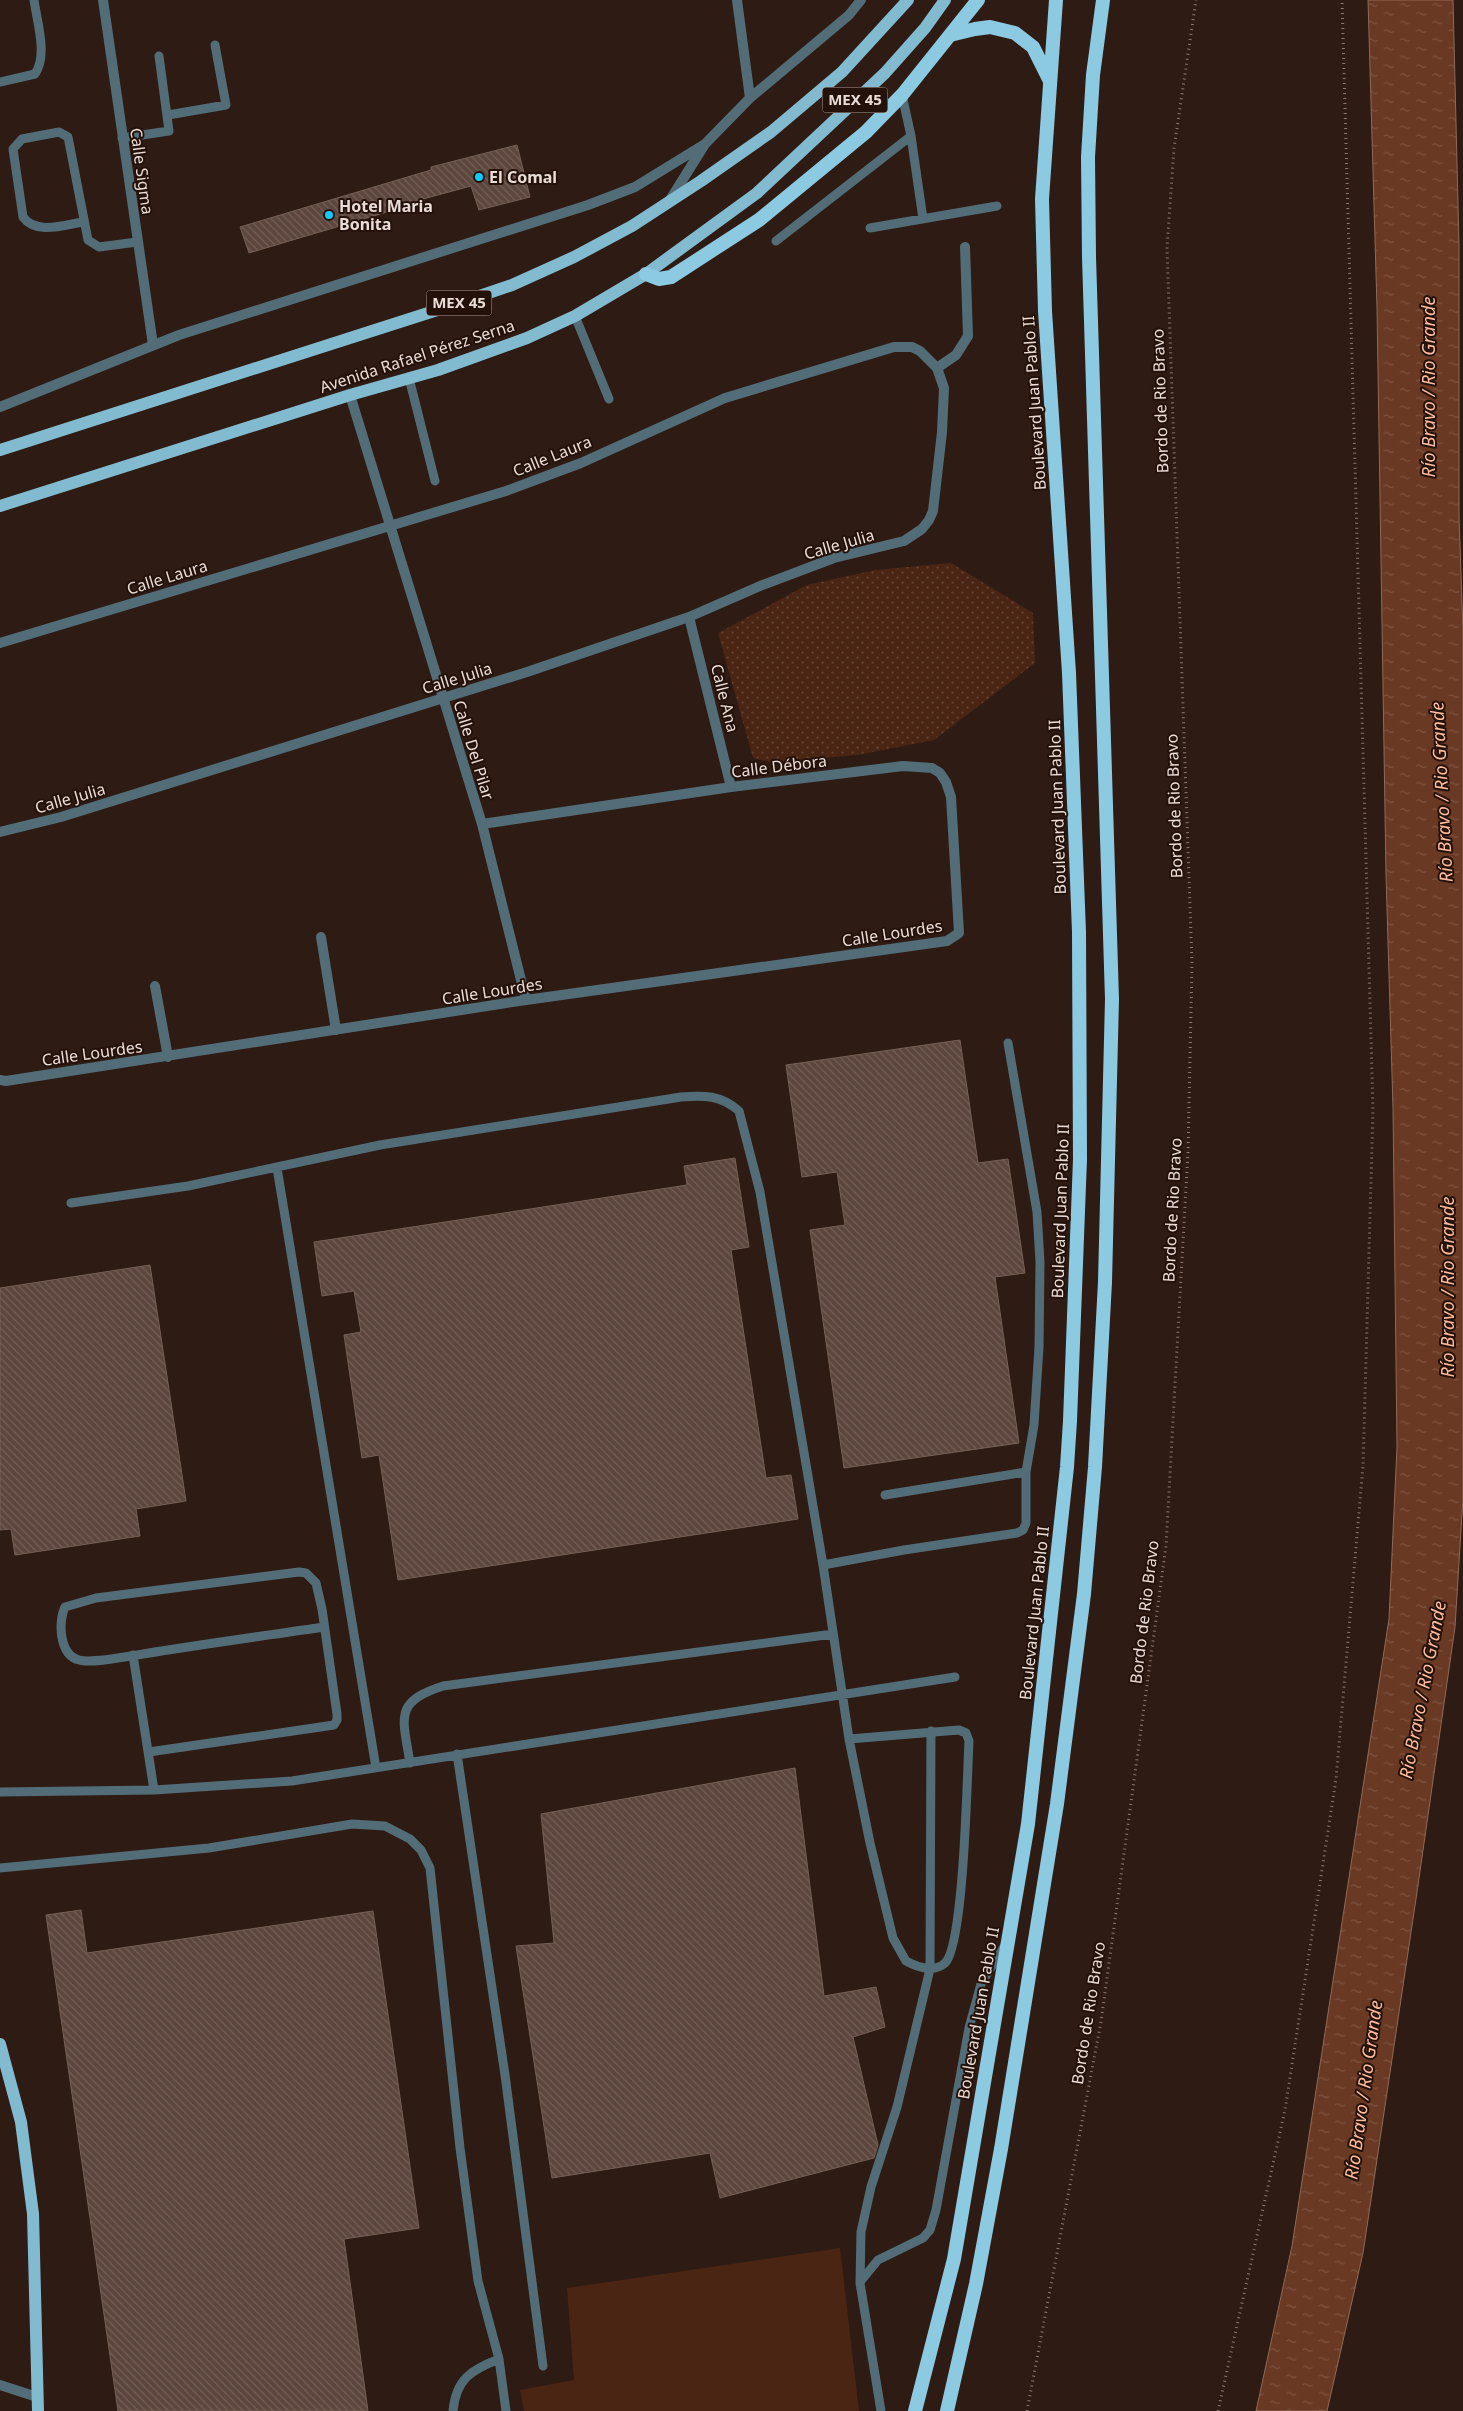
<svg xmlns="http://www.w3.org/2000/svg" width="1463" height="2411" font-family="'Noto Sans',sans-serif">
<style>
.park{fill:url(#park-dots)}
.pitch{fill:#4a2514}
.water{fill:url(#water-ripples);stroke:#906a59}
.building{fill:url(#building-back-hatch);stroke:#765f55}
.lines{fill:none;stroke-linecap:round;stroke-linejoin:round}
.path{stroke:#8c7b75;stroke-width:3;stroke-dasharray:1 4;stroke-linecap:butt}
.service{stroke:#526d77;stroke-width:9}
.minor{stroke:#526d77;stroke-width:10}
.primary{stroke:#82bbd0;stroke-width:12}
.trunk{stroke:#8ccae2;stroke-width:14}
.poi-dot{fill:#0fcafa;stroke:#24120a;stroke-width:2}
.labels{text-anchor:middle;stroke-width:4;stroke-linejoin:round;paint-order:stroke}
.shield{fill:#24120a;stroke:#af9f9a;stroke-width:1}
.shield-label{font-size:15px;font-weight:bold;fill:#eadcd7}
.street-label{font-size:16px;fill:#eadcd7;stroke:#24120a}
.poi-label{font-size:16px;font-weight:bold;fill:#eadcd7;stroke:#24120a;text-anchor:start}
.water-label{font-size:18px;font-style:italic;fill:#ffbda0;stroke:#24120a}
</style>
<defs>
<pattern id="park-dots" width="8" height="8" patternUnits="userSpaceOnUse" patternTransform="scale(1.25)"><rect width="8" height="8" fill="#4a2514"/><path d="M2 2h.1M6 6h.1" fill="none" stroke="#644435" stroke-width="1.8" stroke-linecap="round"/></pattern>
<pattern id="water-ripples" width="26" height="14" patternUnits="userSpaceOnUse" patternTransform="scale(1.25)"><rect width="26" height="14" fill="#6a3923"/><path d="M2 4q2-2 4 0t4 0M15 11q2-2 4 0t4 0" fill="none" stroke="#7f5542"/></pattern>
<pattern id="building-back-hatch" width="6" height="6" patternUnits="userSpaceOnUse" patternTransform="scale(1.25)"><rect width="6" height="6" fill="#5c463d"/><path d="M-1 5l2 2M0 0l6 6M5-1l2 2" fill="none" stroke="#746058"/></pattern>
</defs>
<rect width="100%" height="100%" fill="#2e1b13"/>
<path class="park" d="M 951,563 L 1033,613 L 1035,663 L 934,740 L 858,755 L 771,762 L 753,758 L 718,633 L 807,585 L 875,570 Z"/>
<path class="pitch" d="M 840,2248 L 859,2411 L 524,2411 L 520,2390 L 574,2380 L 567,2288 Z"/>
<path class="water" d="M 1368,0 L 1453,0 L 1459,245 L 1459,517 L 1463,632 L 1463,1498 L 1455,1627 L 1416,1899 L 1363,2253 L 1327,2411 L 1256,2411 L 1292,2246 L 1389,1619 L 1397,1447 L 1393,1108 L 1386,875 L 1377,308 Z"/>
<path class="building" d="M 517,145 L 530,197 L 479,210 L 471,186 L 423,199 L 424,201 L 249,253 L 240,227 L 431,170 L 431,167 Z
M 960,1040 L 978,1163 L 1008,1159 L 1025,1273 L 995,1277 L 1019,1443 L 844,1468 L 810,1230 L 845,1225 L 837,1172 L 802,1177 L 786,1065 Z
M 735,1158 L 749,1247 L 731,1250 L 766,1478 L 791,1475 L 798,1519 L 398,1580 L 379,1455 L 362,1458 L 344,1335 L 361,1332 L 354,1291 L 322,1296 L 314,1242 L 687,1185 L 684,1166 Z
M 150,1265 L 186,1501 L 136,1509 L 140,1536 L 15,1555 L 11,1529 L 0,1530 L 0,1288 Z
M 795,1768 L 824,1996 L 876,1987 L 885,2027 L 853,2037 L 878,2145 L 874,2158 L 720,2198 L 710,2153 L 552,2178 L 516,1946 L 554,1943 L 541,1814 Z
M 81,1910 L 87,1953 L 373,1911 L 419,2228 L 344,2239 L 368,2411 L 118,2411 L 46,1915 Z"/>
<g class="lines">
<path class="path" d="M 1027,2411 L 1101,2022 L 1166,1546 L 1188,1152 L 1192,964 L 1167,248 L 1174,148 L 1196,0
M 1218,2411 L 1285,2110 L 1336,1779 L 1363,1466 L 1373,1110 L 1342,0"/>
<path class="service" d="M 0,82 L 35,74 C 48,55 37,22 34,0
M 902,95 L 911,136 L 923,219
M 168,115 L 226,105 L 215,45
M 122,138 L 169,131 L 159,56
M 83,222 C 64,225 36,235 23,217 L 13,149 L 22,139 L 59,132 L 68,137 L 88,240 L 99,247 L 137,242
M 870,228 L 997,206
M 776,241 L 911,136
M 575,316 L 609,399
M 409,378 L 435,481
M 277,1168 L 376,1768
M 71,1203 L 188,1186 L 380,1145 L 681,1097 C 704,1095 721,1095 739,1111 L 760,1192 L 823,1565 L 849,1739
M 885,1495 L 1026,1472
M 823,1565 L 904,1550 L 1017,1533 L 1023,1530 L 1026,1523 L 1026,1472 L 1034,1425 L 1039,1347 L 1040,1262 L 1037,1212 L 1008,1043
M 133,1655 L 154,1790
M 959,1730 L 966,1733 L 969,1741 C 967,1777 964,1945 945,1963 C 934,1973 917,1967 906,1961 L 893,1938 L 870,1843 L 849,1739 Z
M 149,1752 L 334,1725 L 337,1720 L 337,1714 L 322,1609 L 316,1583 L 306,1573 L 299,1572 L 96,1598 L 65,1607 C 58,1621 59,1655 79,1660 C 91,1664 129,1656 143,1654 C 203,1644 263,1636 324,1627
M 457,1754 L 505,2075 L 543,2366
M 410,1763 C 403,1718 393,1702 443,1686 L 833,1634
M 0,1792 L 154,1790 L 292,1781 L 955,1677
M 0,1868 L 209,1848 L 352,1824 L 385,1826 L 410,1839 L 421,1850 L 430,1868 L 460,2148 L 478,2281 L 499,2359 C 471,2370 456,2379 453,2411
M 860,2282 L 878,2260 L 923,2238 L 930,2230 L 936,2210 L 969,2028 L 981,1984 L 1005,1945
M 499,2359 L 506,2411
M 881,2411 L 860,2283 L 861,2232 L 871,2187 L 897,2107 L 930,1969 L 931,1731"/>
<path class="minor" d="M 103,0 L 153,345
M 737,0 L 750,98
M 670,200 L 705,144 L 750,98 L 849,15 L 861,0
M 937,368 L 956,355 L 968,336 L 965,247
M 350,395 L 482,824 L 526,1000
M 0,407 L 179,335 L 588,205 L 635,187 L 705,144
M 689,617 L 731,787
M 0,643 L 506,491 L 581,463 L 725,398 L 894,347 L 912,347 L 920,351 L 937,368 L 944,388 L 942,432 L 933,511 L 929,520 L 922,529 L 904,541 L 834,558 L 760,586 L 689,617 L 527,672 L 61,817 L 0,832
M 321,937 L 336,1030
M 155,986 L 168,1057
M 0,1080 L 6,1081 L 526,1000 L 947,941 L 959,933 L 951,797 L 946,782 L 940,773 L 932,768 L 903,766 L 731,787 L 482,824
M 0,2385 L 37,2397"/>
<path class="primary" d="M 0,450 L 453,305 L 512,285 L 574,257 L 632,226 L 701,181 L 771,132 L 842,72 L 908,0
M 0,506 L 350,395 L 438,370 L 527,338 L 575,316 L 646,274 L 757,193 L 885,73 L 925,28 L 945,0
M 0,2044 L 21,2122 L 33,2214 L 38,2411"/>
<path class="trunk" d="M 950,35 L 978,0
M 646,274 L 659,279 L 671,277 L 759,220 L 866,132 L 902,95 L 950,35 L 975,29 L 990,27 L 1015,33 L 1033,47 L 1050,81
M 915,2411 L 954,2259 L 1028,1824 L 1067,1467 L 1070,1421 L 1080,1159 L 1079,932 L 1069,673 L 1045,311 L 1042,199 L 1056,0
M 947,2411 L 976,2284 L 1001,2149 L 1057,1804 L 1084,1594 L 1095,1467 L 1105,1282 L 1112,999 L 1089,257 L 1088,157 L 1093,75 L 1103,0"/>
</g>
<g class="poi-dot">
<circle cx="479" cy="177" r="5"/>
<circle cx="329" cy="215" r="5"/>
</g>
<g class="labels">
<g class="shield">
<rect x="822.5" y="87.5" width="65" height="25" rx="4"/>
<rect x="426.5" y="290.5" width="65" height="25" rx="4"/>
</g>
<g class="shield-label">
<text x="855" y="105">MEX 45</text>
<text x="459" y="308">MEX 45</text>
</g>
<g class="street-label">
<text transform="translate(142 171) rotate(82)" y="6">Calle Sigma</text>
<text transform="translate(417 356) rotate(-18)" y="6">Avenida Rafael Pérez Serna</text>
<text transform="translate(1160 401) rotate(-92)" y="6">Bordo de Rio Bravo</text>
<text transform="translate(1034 403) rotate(-94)" y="6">Boulevard Juan Pablo II</text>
<text transform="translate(552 456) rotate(-22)" y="6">Calle Laura</text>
<text transform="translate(839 544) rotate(-16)" y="6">Calle Julia</text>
<text transform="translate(167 577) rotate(-17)" y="6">Calle Laura</text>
<text transform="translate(457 678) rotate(-17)" y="6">Calle Julia</text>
<text transform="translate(725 698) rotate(76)" y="6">Calle Ana</text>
<text transform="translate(474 750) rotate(73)" y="6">Calle Del Pilar</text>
<text transform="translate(779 766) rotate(-7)" y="6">Calle Débora</text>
<text transform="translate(70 798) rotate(-16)" y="6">Calle Julia</text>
<text transform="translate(1174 806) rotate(-92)" y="6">Bordo de Rio Bravo</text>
<text transform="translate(1057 807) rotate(-92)" y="6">Boulevard Juan Pablo II</text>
<text transform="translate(892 933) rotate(-9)" y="6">Calle Lourdes</text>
<text transform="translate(492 991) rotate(-9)" y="6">Calle Lourdes</text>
<text transform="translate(92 1053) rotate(-8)" y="6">Calle Lourdes</text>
<text transform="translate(1172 1210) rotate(-87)" y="6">Bordo de Rio Bravo</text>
<text transform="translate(1060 1211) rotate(-88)" y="6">Boulevard Juan Pablo II</text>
<text transform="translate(1144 1612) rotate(-83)" y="6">Bordo de Rio Bravo</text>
<text transform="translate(1034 1613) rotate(-84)" y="6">Boulevard Juan Pablo II</text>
<text transform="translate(978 2013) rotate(-80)" y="6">Boulevard Juan Pablo II</text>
<text transform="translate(1088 2013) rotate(-81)" y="6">Bordo de Rio Bravo</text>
</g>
<g class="poi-label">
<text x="489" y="183">El Comal</text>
<text x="339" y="212">Hotel Maria<tspan x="339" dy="18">Bonita</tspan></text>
</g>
<g class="water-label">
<text transform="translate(1429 387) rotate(-90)" y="6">Río Bravo / Rio Grande</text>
<text transform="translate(1442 792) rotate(-93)" y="6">Río Bravo / Rio Grande</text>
<text transform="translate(1448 1287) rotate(-90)" y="6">Río Bravo / Rio Grande</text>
<text transform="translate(1423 1690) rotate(-79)" y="6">Río Bravo / Rio Grande</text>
<text transform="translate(1364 2090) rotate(-82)" y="6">Río Bravo / Rio Grande</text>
</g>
</g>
</svg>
